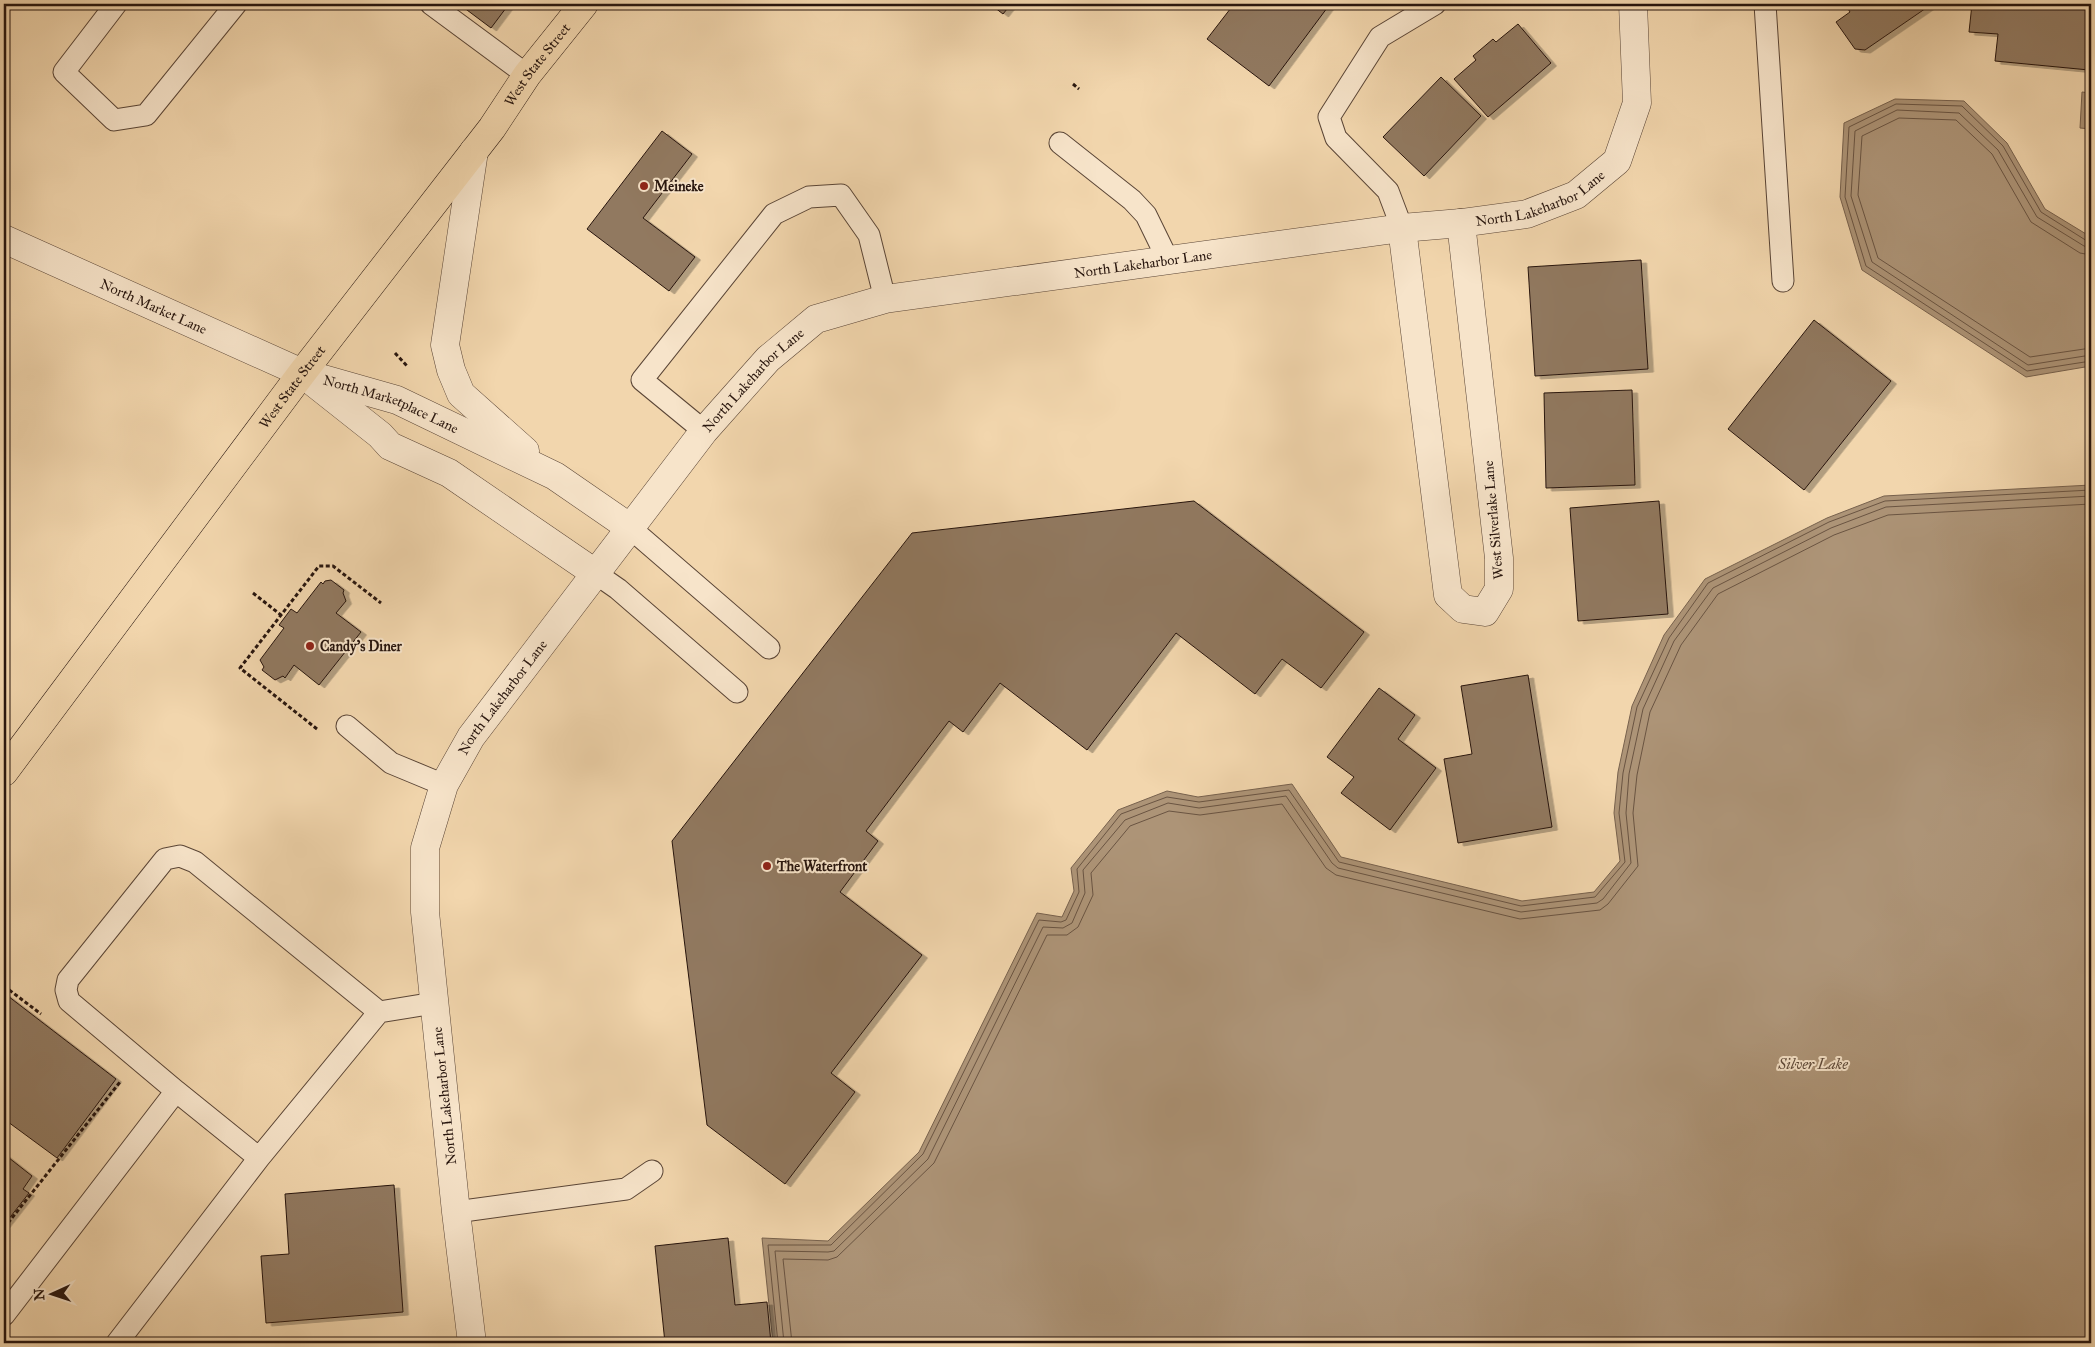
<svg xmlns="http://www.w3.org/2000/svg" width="2095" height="1347" font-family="'IM FELL Great Primer',serif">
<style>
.water{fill:#ad9477;stroke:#77614d}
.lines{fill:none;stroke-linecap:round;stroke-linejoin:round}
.shore{stroke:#6a5442;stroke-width:1}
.building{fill:#917961;stroke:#27150e;filter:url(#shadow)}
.service-casing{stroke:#5a4536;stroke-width:23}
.minor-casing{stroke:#5a4536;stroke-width:29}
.primary-casing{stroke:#27150e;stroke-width:29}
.path{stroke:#27150e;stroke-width:3;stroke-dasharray:4 2.5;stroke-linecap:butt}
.service{stroke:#f7e4ca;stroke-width:21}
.minor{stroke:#f7e4ca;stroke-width:28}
.primary{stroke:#f2d6ad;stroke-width:28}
.poi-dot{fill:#8f2418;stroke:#f7e4ca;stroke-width:2}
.labels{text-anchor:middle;stroke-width:4;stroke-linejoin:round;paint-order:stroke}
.street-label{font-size:14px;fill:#27150e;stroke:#f7e4ca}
.poi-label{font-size:14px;font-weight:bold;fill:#27150e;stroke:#f7e4ca;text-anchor:start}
.water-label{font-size:15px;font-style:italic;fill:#5d4838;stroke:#f7e4ca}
</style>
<defs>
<filter id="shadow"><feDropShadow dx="5.5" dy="3" stdDeviation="0" flood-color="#0004"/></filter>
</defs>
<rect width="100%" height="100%" fill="#f2d6ad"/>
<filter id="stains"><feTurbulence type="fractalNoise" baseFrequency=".004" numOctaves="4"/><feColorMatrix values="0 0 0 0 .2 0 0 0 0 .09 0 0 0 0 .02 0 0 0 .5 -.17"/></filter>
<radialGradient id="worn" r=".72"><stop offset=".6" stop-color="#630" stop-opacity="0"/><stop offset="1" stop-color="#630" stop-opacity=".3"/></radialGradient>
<path class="water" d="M 2082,92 L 2091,93 L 2091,129 L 2080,128 Z
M 1895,99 L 1964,101 L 2007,143 L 2045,209 L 2091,237 L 2091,366 L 2026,377 L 1862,270 L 1840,197 L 1844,123 Z
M 2091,485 L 2091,1343 L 773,1343 L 762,1238 L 828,1241 L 919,1152 L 1037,913 L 1062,917 L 1074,891 L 1071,868 L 1118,810 L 1167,791 L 1198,797 L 1292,784 L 1341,857 L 1522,901 L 1594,892 L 1620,861 L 1614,813 L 1618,772 L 1632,706 L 1664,635 L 1705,579 L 1827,518 L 1884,496 Z"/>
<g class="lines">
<path class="shore" d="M 2091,241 L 2087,241 L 2041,212 L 2003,146 L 1962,106 L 1896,104 L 1849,127 L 1845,197 L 1866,266 L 2027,371 L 2091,361
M 2091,248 L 2084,246 L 2037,217 L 1998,150 L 1959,113 L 1897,110 L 1855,131 L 1851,196 L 1872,262 L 2028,365 L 2091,355
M 2091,255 L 2080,253 L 2031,222 L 1992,154 L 1956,120 L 1899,118 L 1862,136 L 1858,195 L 1878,258 L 2030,357 L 2091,348
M 778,1343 L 768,1245 L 831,1245 L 923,1154 L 1039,920 L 1061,922 L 1066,920 L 1079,892 L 1077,869 L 1121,814 L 1167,797 L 1199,802 L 1289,790 L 1339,862 L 1521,906 L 1595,897 L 1625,862 L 1619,813 L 1623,773 L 1637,707 L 1669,638 L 1708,583 L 1829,522 L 1885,501 L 2091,490
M 784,1343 L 775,1251 L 828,1252 L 834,1251 L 928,1159 L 1043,927 L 1063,928 L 1072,923 L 1085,893 L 1083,870 L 1125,820 L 1168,803 L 1199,808 L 1286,796 L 1332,863 L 1338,868 L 1521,912 L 1597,903 L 1603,899 L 1631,863 L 1626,813 L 1629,774 L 1643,709 L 1674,641 L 1713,588 L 1831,528 L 1886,507 L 2091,496
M 792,1343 L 783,1259 L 828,1260 L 837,1257 L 934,1163 L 1047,935 L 1067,935 L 1078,927 L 1093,895 L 1091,873 L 1130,826 L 1169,811 L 1200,815 L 1282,804 L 1326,868 L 1336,875 L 1520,919 L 1600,910 L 1608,904 L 1638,866 L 1633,813 L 1637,775 L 1650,712 L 1681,645 L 1718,594 L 1834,535 L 1888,515 L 2091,504"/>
</g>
<path class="building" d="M 459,4 L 509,4 L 491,28 Z
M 990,4 L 1011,4 L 1003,14 Z
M 1234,4 L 1330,4 L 1269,86 L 1207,39 Z
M 1845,4 L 1932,4 L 1865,50 L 1855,49 L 1836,22 L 1850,12 Z
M 1972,4 L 2091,4 L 2091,43 L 2089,70 L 1995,61 L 1998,34 L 1969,32 Z
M 1518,24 L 1551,63 L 1488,117 L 1454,79 L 1476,60 L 1473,56 L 1493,39 L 1496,42 Z
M 1441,77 L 1481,116 L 1424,176 L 1383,137 Z
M 662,131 L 692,154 L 643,218 L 695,257 L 669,291 L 587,229 Z
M 1641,260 L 1648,369 L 1535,376 L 1528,267 Z
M 1814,320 L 1891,381 L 1804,490 L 1728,429 Z
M 1632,390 L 1635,485 L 1546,488 L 1544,393 Z
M 1194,501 L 1364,632 L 1321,688 L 1282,659 L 1255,694 L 1176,633 L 1087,750 L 1000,683 L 963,732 L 949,721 L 866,831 L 878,841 L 840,892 L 922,955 L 831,1073 L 855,1092 L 785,1184 L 707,1125 L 672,841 L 912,533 Z
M 1659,501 L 1668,614 L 1578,621 L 1570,508 Z
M 331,580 L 344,590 L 343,593 L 346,601 L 336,613 L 361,632 L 319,685 L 294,665 L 285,678 L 283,676 L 275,680 L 262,670 L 264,667 L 260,660 L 284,628 L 279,625 L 291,609 L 297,613 L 321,582 L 323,584 L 325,581 Z
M 1528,675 L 1552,827 L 1458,843 L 1444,759 L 1472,754 L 1461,686 Z
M 1379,688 L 1415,715 L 1398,739 L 1436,768 L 1390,830 L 1341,793 L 1354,777 L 1327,757 Z
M 4,993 L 116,1079 L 57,1158 L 4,1119 Z
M 4,1154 L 32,1176 L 23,1189 L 29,1193 L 4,1225 Z
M 394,1185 L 403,1312 L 266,1323 L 261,1256 L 289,1254 L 285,1194 Z
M 728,1238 L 735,1305 L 767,1302 L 771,1343 L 665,1343 L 655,1246 Z"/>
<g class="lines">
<defs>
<path id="service" d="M 116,4 L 64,72 L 114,120 L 146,115 L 236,4
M 431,4 L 527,75
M 1765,4 L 1783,281
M 1060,143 L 1132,200 L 1146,215 L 1168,260
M 1402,228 L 1388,191 L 1336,138 L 1329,117 L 1380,37 L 1435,4
M 704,431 L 642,380 L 774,214 L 809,197 L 841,195 L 869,235 L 885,299
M 629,527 L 769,648
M 595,573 L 618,589 L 737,692
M 347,726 L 391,763 L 444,785
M 379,1012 L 434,1003
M 176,1091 L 69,1001 L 66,990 L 68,980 L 165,859 L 180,856 L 195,862 L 379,1012 L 259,1158
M 456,1212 L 626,1189 L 652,1171
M 4,1315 L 176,1091 L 259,1158 L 117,1343"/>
<g id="minor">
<path d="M 474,151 L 445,345 L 451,370 L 461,394 L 525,451"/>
<path d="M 1402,228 L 1448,595 L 1463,609 L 1485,612 L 1499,589 L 1499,558 L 1461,223"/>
<path id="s1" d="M 4,239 L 302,373 L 397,400 L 555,476 L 629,527"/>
<path d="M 313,382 L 380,435 L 390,446 L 449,473 L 595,573"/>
<path id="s2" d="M 472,1343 L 456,1212 L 425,912 L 425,848 L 444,785 L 471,737 L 704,431 L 768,359 L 816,319 L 885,299 L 1402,228 L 1461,223 L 1527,214 L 1576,195 L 1617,161 L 1637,103 L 1633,4"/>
</g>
<g id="primary">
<path id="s3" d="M 4,772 L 302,373 L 492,128 L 527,75 L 584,4"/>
</g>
</defs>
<use href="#service" class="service-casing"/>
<use href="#minor" class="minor-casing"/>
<use href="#primary" class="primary-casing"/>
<path class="path" d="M 1073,84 L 1079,89
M 395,353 L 408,367
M 253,593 L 281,615
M 317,729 L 240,668 L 319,566 L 333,566 L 381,603
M 4,986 L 41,1014
M 4,1228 L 120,1082"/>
<use href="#service" class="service"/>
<use href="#minor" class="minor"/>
<use href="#primary" class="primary"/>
</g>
<g class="poi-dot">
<circle cx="644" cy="186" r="5"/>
<circle cx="310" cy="646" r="5"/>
<circle cx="767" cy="866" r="5"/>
</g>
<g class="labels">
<g class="street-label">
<text dy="5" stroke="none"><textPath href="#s3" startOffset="886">West State Street</textPath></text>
<text dy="5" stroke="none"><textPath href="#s2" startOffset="1899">North Lakeharbor Lane</textPath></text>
<text dy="5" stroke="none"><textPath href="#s2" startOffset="1494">North Lakeharbor Lane</textPath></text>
<text dy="5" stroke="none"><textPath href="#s1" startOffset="164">North Market Lane</textPath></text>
<text dy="5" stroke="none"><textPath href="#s2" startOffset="1074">North Lakeharbor Lane</textPath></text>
<text dy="5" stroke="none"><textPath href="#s3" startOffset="481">West State Street</textPath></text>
<text dy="5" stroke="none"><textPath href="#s1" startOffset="421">North Marketplace Lane</textPath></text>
<text transform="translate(1493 520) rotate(-95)" y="5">West Silverlake Lane</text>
<text dy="5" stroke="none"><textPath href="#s2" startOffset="669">North Lakeharbor Lane</textPath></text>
<text transform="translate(444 1096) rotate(-96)" y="5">North Lakeharbor Lane</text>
</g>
<g class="poi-label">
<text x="654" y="191">Meineke</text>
<text x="320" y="651">Candy's Diner</text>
<text x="777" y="871">The Waterfront</text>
</g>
<g class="water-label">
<text x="1813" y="1069">Silver Lake</text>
</g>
</g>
<rect width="2095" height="1347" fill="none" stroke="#f2d6ad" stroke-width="20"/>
<rect x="5" y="5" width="2085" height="1337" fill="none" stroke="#27150e" stroke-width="2.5"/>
<rect x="10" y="10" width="2075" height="1327" fill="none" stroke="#27150e"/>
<g transform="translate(52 1294) rotate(267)" stroke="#f7e4ca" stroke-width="4" paint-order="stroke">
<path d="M0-4L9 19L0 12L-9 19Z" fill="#27150e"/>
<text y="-8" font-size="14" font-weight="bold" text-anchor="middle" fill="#27150e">N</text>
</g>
<rect width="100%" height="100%" filter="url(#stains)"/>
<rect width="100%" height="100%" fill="url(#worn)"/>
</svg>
